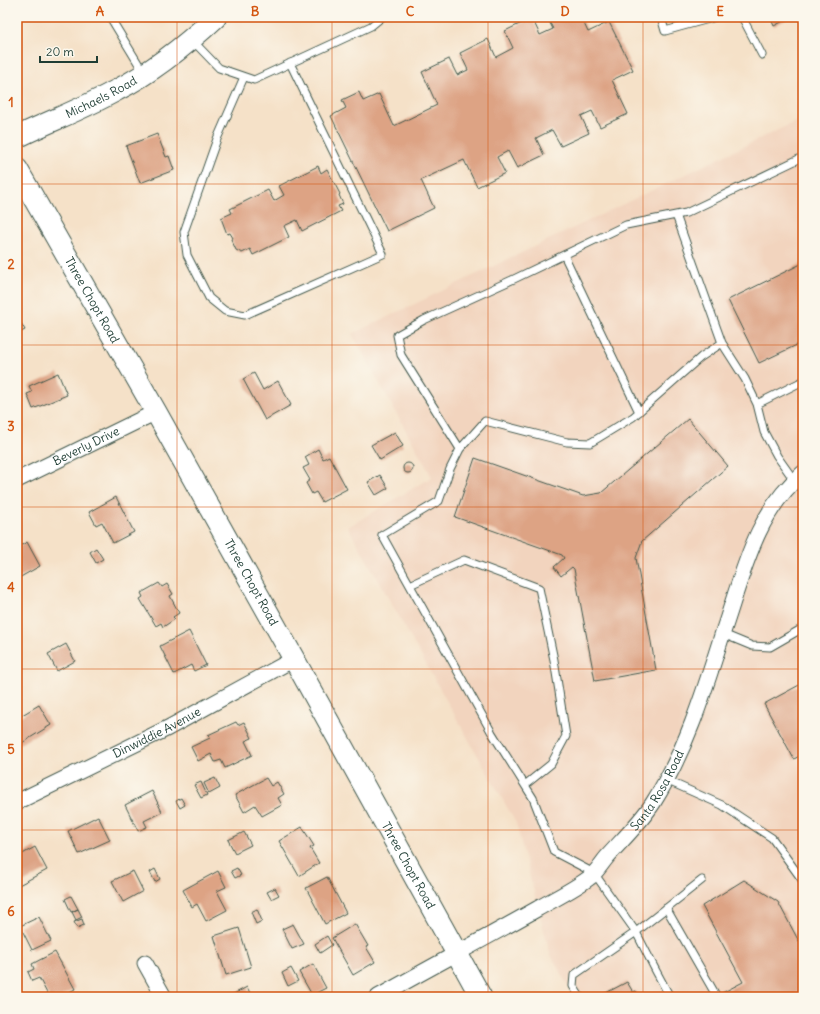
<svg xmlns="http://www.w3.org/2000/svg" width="820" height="1014" font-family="Delius,sans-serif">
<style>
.built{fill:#f2d4be}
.building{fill:#dda384}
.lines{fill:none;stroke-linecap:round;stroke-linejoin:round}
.lane-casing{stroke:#3f564a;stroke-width:9}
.street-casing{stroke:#3f564a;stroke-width:17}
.secondary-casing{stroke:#3f564a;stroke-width:23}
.lane{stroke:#fff;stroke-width:7}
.street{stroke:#fff;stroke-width:15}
.secondary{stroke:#fff;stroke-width:21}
.grid{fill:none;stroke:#d45610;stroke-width:1;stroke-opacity:0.55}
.labels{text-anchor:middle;stroke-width:4;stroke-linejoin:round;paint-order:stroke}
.street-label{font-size:12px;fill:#1f3d34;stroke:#fbf7ec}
.neatline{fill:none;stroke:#d45610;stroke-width:1.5}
.grid-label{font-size:13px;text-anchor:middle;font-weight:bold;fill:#d45610}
</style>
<rect width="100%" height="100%" fill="#fbf7ec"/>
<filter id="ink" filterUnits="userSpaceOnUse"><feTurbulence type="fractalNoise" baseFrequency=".025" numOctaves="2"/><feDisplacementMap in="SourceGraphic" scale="8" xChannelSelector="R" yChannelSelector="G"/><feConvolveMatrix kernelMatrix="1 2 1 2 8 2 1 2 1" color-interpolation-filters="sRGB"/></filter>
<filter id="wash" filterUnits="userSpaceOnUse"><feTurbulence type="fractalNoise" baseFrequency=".012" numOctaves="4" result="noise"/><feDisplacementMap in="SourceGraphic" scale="16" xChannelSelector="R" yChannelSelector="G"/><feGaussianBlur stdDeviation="0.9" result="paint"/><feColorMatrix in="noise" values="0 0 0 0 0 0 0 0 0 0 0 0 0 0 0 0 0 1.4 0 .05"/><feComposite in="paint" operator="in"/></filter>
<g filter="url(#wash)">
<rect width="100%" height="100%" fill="#f5e1c8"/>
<path class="built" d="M 803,118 L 803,997 L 574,997 L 550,953 L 516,823 L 348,527 L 432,477 L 352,334 Z"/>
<g id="blocks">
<path class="building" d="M 547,17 L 581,17 L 588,32 L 609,22 L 633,70 L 612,80 L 628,114 L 600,127 L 592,111 L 581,116 L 589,133 L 561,146 L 552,130 L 536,138 L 544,155 L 517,168 L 508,151 L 497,157 L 505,173 L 477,187 L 464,160 L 421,180 L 434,208 L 387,231 L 331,116 L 346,108 L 342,100 L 359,92 L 363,101 L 379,94 L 394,126 L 437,105 L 422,72 L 449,59 L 457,75 L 468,70 L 460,53 L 488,39 L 496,57 L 513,48 L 505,31 L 532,18 L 540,35 L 553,29 Z
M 775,17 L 791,17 L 774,26 L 771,19 Z
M 157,134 L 166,157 L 169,156 L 174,170 L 140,183 L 126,146 Z
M 318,166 L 321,173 L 327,169 L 340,194 L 339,195 L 343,204 L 338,206 L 341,211 L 302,231 L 297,220 L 284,226 L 289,237 L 253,255 L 250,249 L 242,253 L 236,250 L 231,239 L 233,238 L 230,233 L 227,234 L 221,218 L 232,213 L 230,209 L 268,190 L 274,201 L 284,195 L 279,186 Z
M 803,263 L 803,342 L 759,363 L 728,300 Z
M 21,323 L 25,330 L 17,334 L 17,325 Z
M 58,373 L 67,395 L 33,409 L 27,394 L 32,392 L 29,386 Z
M 254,373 L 263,390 L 278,381 L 291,405 L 265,420 L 243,379 Z
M 688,419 L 728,466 L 642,541 L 636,558 L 656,670 L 595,681 L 574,569 L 572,567 L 561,576 L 554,567 L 564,558 L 562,555 L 455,517 L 475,458 L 583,496 L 601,493 Z
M 395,432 L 403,446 L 380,460 L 371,445 Z
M 318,449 L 323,459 L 329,456 L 347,489 L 322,502 L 316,492 L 312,494 L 306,483 L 310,480 L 303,468 L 309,465 L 305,457 Z
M403 468a5 5 0 1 1 10 0a5 5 0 1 1-10 0Z
M 380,475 L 388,488 L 376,495 L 368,482 Z
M 116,497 L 134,532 L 113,543 L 102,522 L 96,525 L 89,512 Z
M 27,542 L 40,566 L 17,579 L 17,548 Z
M 96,548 L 103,559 L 96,563 L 90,552 Z
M 159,583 L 162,587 L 167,584 L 173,594 L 170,596 L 179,613 L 173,617 L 175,619 L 163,627 L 161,623 L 156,626 L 140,599 L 143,597 L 141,593 Z
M 189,631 L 206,665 L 194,671 L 191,665 L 174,674 L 160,646 Z
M 66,644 L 75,661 L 57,671 L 48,654 Z
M 803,683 L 803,754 L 794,759 L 764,704 Z
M 39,705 L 51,725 L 20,744 L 17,739 L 17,718 Z
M 236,722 L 238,725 L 244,722 L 252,738 L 245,741 L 252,755 L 225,768 L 221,760 L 215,762 L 211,754 L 198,761 L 191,747 L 210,738 L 208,735 Z
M 215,778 L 220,788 L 209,794 L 204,783 Z
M 266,778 L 271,786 L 277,782 L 284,794 L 278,798 L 282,805 L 262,816 L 255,805 L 244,812 L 235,795 Z
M 201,782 L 207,795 L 201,798 L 194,785 Z
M 152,791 L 162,812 L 144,821 L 147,827 L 138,831 L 125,805 Z
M 181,798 L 185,805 L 180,808 L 176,801 Z
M 98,816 L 110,840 L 79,854 L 68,831 Z
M 302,827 L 314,846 L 310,848 L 319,863 L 299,876 L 279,841 Z
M 244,832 L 251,845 L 235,853 L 228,840 Z
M 35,847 L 47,870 L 17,886 L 17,857 Z
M 237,868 L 241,875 L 235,878 L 231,871 Z
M 155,869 L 160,879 L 155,882 L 150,872 Z
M 133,871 L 143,891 L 123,902 L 112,881 Z
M 218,871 L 226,887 L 217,891 L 227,910 L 206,921 L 197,904 L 192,907 L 183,890 Z
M 327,877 L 346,913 L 325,924 L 306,888 Z
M 744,880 L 778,902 L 803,949 L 803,990 L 790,997 L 724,997 L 722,993 L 743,982 L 702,906 Z
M 275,888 L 279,895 L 271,899 L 267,892 Z
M 71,896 L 78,909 L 71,912 L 65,899 Z
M 78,909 L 82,917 L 76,920 L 72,912 Z
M 257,909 L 262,921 L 256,924 L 251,912 Z
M 39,917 L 51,941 L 32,950 L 20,926 Z
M 82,919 L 84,925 L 77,928 L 74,922 Z
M 293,924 L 304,944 L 292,949 L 282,929 Z
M 355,924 L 368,946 L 366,947 L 375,962 L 353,975 L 332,938 Z
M 239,928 L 251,967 L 226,975 L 214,936 Z
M 327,936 L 332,945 L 320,953 L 315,944 Z
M 55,952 L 75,989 L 60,997 L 49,997 L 39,978 L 32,981 L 28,972 L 34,969 L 32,964 Z
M 313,964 L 326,988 L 312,995 L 299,972 Z
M 291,968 L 298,981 L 288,986 L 282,973 Z
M 627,982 L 633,992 L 636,991 L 639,997 L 598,997 Z
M 247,987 L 252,997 L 228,997 Z"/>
</g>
</g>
<g filter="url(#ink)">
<use href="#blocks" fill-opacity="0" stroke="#3f564a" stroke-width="1"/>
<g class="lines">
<defs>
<path id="lane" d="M 110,17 L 144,73
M 661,17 L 665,31 L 716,17
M 742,17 L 762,55
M 193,41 L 219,68 L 254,80 L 371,26 L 382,17
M 244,77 L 217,139 L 184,232 L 187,255 L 209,298 L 225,311 L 245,315 L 383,254 L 290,63
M 676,215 L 722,343
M 564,255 L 639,412
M 757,404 L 764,432 L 777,456 L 794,480
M 460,449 L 401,355 L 397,335 L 424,320 L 514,279 L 626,225 L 686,213 L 803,157
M 410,585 L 464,560 L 539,588 L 554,660 L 566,736 L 551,764 L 525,785
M 723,634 L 752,646 L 770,647 L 803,628
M 666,780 L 722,805 L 772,838 L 803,881
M 666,908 L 717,997
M 580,997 L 573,986 L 574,975 L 636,932 L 702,880
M 670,997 L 656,971 L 636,932 L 594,873 L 554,852 L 533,798 L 492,733 L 382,535 L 439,501 L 450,469 L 460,449 L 485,421 L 567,442 L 590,443 L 633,417 L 701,357 L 722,343 L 745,379 L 757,404 L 803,381
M 800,997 L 803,995"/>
<g id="street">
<path id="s1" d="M 17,480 L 156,412"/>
<path id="s2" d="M 17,802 L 168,728 L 294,659"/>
<path d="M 145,963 L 164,997"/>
<path id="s3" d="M 378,997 C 431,967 484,939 537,909 C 554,899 573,890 589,878 C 596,873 601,864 607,857 C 623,839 640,823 653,803 C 687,749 705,689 724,629 C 743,573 756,512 803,473"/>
</g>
<g id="secondary">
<path id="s4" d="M 17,137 C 50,121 85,108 117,90 C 154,71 186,45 216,17"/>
<path id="s5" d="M 17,169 L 156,412 L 294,659 L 481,997"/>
</g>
</defs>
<use href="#lane" class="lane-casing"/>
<use href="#street" class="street-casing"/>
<use href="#secondary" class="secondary-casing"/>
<use href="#lane" class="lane"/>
<use href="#street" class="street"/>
<use href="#secondary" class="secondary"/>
</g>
</g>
<path class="grid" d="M 177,17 L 177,997M 332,17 L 332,997M 488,17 L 488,997M 643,17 L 643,997M 17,184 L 803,184M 17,345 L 803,345M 17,507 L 803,507M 17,669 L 803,669M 17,830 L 803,830"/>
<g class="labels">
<g class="street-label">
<text dy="4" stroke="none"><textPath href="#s4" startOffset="93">Michaels Road</textPath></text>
<text dy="4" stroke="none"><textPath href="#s5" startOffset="151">Three Chopt Road</textPath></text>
<text dy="4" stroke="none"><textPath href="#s1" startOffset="77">Beverly Drive</textPath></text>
<text dy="4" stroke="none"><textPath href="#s5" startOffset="475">Three Chopt Road</textPath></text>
<text dy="4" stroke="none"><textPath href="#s2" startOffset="156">Dinwiddie Avenue</textPath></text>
<text dy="4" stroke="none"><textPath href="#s3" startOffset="354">Santa Rosa Road</textPath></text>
<text dy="4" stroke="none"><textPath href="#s5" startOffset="799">Three Chopt Road</textPath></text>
</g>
</g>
<rect width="820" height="1014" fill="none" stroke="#fbf7ec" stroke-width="44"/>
<path d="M40 56v6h57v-6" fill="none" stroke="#1f3d34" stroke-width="2"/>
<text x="46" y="56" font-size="12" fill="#1f3d34" stroke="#fbf7ec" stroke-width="3" paint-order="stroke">20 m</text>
<rect x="22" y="22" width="776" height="970" class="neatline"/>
<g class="grid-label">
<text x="100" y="16">A</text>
<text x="255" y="16">B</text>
<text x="410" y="16">C</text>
<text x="565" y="16">D</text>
<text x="720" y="16">E</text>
<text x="11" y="107">1</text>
<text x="11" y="269">2</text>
<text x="11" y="431">3</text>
<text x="11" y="592">4</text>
<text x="11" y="754">5</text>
<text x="11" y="916">6</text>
</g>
</svg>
